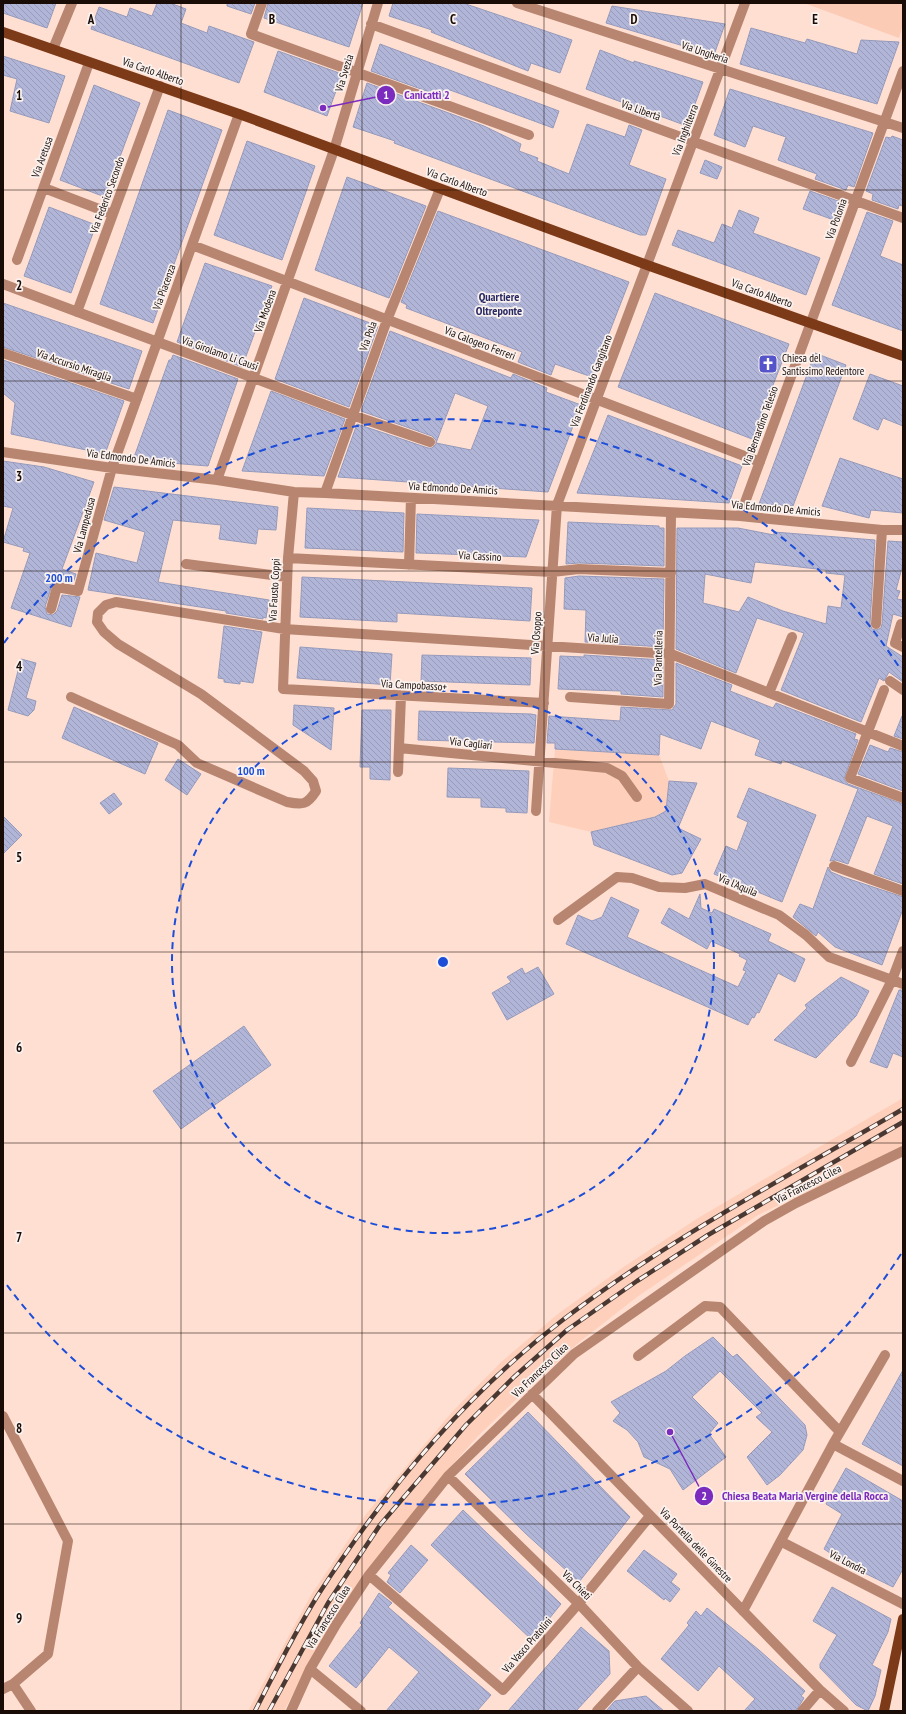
<svg xmlns="http://www.w3.org/2000/svg" width="906" height="1714" font-family="'PT Sans Narrow',sans-serif">
<style>
.built{fill:#fed0bb}
.grass{fill:#fbcbb6}
.building{fill:url(#building-back-hatch);stroke:#959abb;fill-rule:evenodd}
.lines{fill:none;stroke-linecap:round;stroke-linejoin:round}
.minor{stroke:#b88670;stroke-width:10}
.major{stroke:#7d3a18;stroke-width:10}
.rail-casing{stroke:#4a3932;stroke-width:4.5}
.rail{stroke:#faf2ef;stroke-width:3;stroke-dasharray:9;stroke-linecap:butt}
.grid{fill:none;stroke:#190c07;stroke-width:1;stroke-opacity:0.55}
.ring{fill:none;stroke:#1d4ed8;stroke-width:2;stroke-dasharray:7 5}
.labels{text-anchor:middle;stroke-width:3.5;stroke-linejoin:round;paint-order:stroke}
.street-label{font-size:11px;fill:#190c07;stroke:#faf2ef}
.poi-label{font-size:11px;fill:#190c07;stroke:#faf2ef;text-anchor:start}
.neighbourhood-label{font-size:12px;font-weight:bold;fill:#292a64;stroke:#faf2ef}
.grid-label{font-size:13px;text-anchor:middle;font-weight:bold;fill:#190c07;stroke:#faf2ef;stroke-width:3.5;stroke-linejoin:round;paint-order:stroke}
.centre{fill:#1d4ed8;stroke:#faf2ef;stroke-width:2}
.ring-label{font-size:12px;text-anchor:middle;font-weight:bold;fill:#1d4ed8;stroke:#faf2ef;stroke-width:3.5;stroke-linejoin:round;paint-order:stroke}
.leader{fill:none;stroke:#7b2cbf;stroke-width:1.5}
.callout-dot{fill:#7b2cbf;stroke:#faf2ef;stroke-width:1.5}
.mark-label{font-size:12px;text-anchor:middle;font-weight:bold;fill:#fff}
.callout-label{font-size:12px;text-anchor:middle;font-weight:bold;fill:#7b2cbf;stroke:#faf2ef;stroke-width:3.5;stroke-linejoin:round;paint-order:stroke}
</style>
<defs>
<pattern id="building-back-hatch" width="6" height="6" patternUnits="userSpaceOnUse"><rect width="6" height="6" fill="#b1b6d9"/><path d="M-1 5l2 2M0 0l6 6M5-1l2 2" fill="none" stroke="#989bb9"/></pattern>
</defs>
<rect width="100%" height="100%" fill="#ffdfd2"/>
<path class="built" d="M 555,749 L 659,755 L 669,781 L 666,811 L 655,817 L 591,832 L 549,822 Z
M 903,1098 L 903,1146 L 758,1215 L 637,1297 L 577,1344 L 526,1390 L 478,1436 L 435,1484 L 397,1533 L 308,1666 L 284,1711 L 248,1711 L 311,1595 L 366,1514 L 452,1412 L 501,1362 L 559,1313 L 625,1266 L 698,1218 Z"/>
<path class="grass" d="M 804,3 L 903,3 L 903,25 L 899,38 Z"/>
<path class="building" d="M 3,3 L 56,3 L 47,28 L 3,13 Z
M 157,3 L 170,3 L 186,9 L 181,23 L 207,33 L 209,26 L 254,42 L 239,83 L 91,29 L 99,7 L 127,17 L 130,8 L 152,16 Z
M 227,3 L 255,3 L 251,14 L 227,6 Z
M 268,3 L 363,3 L 349,47 L 264,18 Z
M 393,3 L 463,3 L 572,40 L 560,73 L 531,63 L 528,71 L 431,32 L 432,30 L 389,16 Z
M 612,6 L 725,24 L 714,55 L 606,23 Z
M 751,28 L 805,43 L 807,39 L 857,54 L 861,40 L 899,42 L 877,104 L 740,64 Z
M 380,44 L 559,111 L 553,128 L 450,90 L 446,98 L 371,71 Z
M 600,50 L 634,63 L 634,61 L 703,82 L 687,126 L 649,112 L 647,118 L 633,113 L 635,107 L 586,89 Z
M 278,51 L 342,74 L 327,116 L 264,92 Z
M 3,56 L 65,76 L 49,123 L 10,111 L 17,79 L 3,75 Z
M 367,83 L 484,126 L 521,144 L 519,151 L 538,158 L 537,161 L 569,174 L 587,124 L 625,137 L 629,125 L 642,130 L 629,165 L 666,179 L 646,235 L 640,235 L 394,143 L 395,141 L 353,127 Z
M 94,85 L 140,103 L 105,197 L 60,180 Z
M 730,89 L 873,133 L 854,187 L 848,185 L 846,190 L 815,179 L 817,174 L 778,160 L 786,137 L 753,126 L 745,147 L 714,135 Z
M 168,110 L 222,130 L 153,323 L 100,304 Z
M 892,136 L 903,140 L 903,206 L 899,205 L 898,209 L 872,200 L 873,194 L 866,191 L 886,137 L 891,138 Z
M 247,141 L 315,166 L 282,260 L 214,235 Z
M 705,160 L 722,167 L 717,179 L 700,173 Z
M 347,177 L 426,206 L 389,298 L 315,270 Z
M 810,191 L 841,202 L 834,220 L 803,209 Z
M 49,207 L 96,225 L 71,293 L 24,276 Z
M 739,210 L 759,218 L 753,233 L 820,258 L 806,295 L 672,245 L 678,230 L 714,243 L 722,224 L 732,228 Z
M 438,211 L 629,282 L 592,377 L 555,364 L 551,375 L 518,362 L 522,352 L 406,308 L 407,305 L 401,302 Z
M 867,212 L 893,221 L 880,256 L 903,265 L 903,331 L 832,305 Z
M 205,263 L 272,286 L 242,367 L 177,342 Z
M 655,293 L 789,344 L 752,439 L 618,387 Z
M 304,298 L 378,326 L 349,407 L 275,379 Z
M 3,303 L 142,351 L 129,389 L 3,347 Z
M 390,331 L 511,378 L 513,374 L 547,388 L 546,392 L 581,405 L 548,492 L 338,477 L 357,424 L 428,448 L 432,448 L 436,444 L 436,440 L 432,436 L 361,411 ZM 455,393 L 488,406 L 471,450 L 436,443 Z
M 815,353 L 846,365 L 793,506 L 759,504 Z
M 173,355 L 238,379 L 208,466 L 133,460 L 169,360 L 171,360 Z
M 3,360 L 124,401 L 105,454 L 11,434 L 15,403 L 3,393 Z
M 870,374 L 903,386 L 903,426 L 883,418 L 878,430 L 853,419 Z
M 271,391 L 345,419 L 324,476 L 242,471 Z
M 608,415 L 742,466 L 729,503 L 577,493 Z
M 840,458 L 903,479 L 903,513 L 871,510 L 869,518 L 822,506 Z
M 3,461 L 44,467 L 94,482 L 62,569 L 76,574 L 73,583 L 58,581 L 53,582 L 45,607 L 47,614 L 53,615 L 57,611 L 62,595 L 80,597 L 71,627 L 11,608 L 30,553 L 23,551 L 24,548 L 3,542 L 13,508 L 3,506 Z
M 114,487 L 278,507 L 276,530 L 258,529 L 256,544 L 219,539 L 221,525 L 173,520 L 158,582 L 269,600 L 266,618 L 263,617 L 263,619 L 226,613 L 226,611 L 88,590 L 96,553 L 137,563 L 145,532 L 104,520 Z
M 307,508 L 404,513 L 403,552 L 305,548 Z
M 417,514 L 516,519 L 539,520 L 526,557 L 419,553 L 416,553 Z
M 568,522 L 659,526 L 659,528 L 664,528 L 664,566 L 579,563 L 566,564 Z
M 677,528 L 738,528 L 774,535 L 774,532 L 875,540 L 870,624 L 872,629 L 876,630 L 881,628 L 882,624 L 888,541 L 903,542 L 903,564 L 896,590 L 900,591 L 897,599 L 903,600 L 903,617 L 893,614 L 886,646 L 903,657 L 903,682 L 889,672 L 884,681 L 879,678 L 861,722 L 781,690 L 804,633 L 757,618 L 736,673 L 676,649 ZM 755,562 L 826,570 L 826,573 L 845,575 L 841,608 L 828,606 L 826,624 L 783,611 L 748,597 L 739,612 L 703,603 L 705,574 L 751,583 Z
M 579,576 L 664,579 L 663,647 L 585,642 L 586,610 L 564,609 L 565,578 Z
M 302,577 L 532,588 L 530,621 L 397,613 L 397,622 L 300,617 Z
M 224,626 L 262,632 L 253,683 L 240,681 L 240,684 L 224,682 L 224,679 L 218,678 Z
M 300,647 L 392,654 L 390,685 L 297,678 Z
M 422,655 L 531,658 L 530,685 L 421,681 Z
M 584,655 L 663,660 L 663,697 L 621,694 L 621,691 L 558,689 L 560,656 L 584,657 Z
M 21,659 L 36,663 L 26,698 L 36,701 L 34,710 L 28,716 L 8,710 Z
M 676,663 L 732,685 L 730,691 L 773,708 L 776,703 L 856,734 L 854,739 L 858,740 L 844,779 L 848,784 L 903,804 L 903,884 L 874,874 L 893,826 L 867,816 L 848,864 L 836,860 L 830,861 L 858,789 L 782,760 L 781,764 L 755,755 L 760,740 L 711,721 L 701,749 L 660,734 L 659,755 L 555,749 L 555,743 L 547,743 L 549,716 L 620,721 L 621,707 L 672,710 L 676,704 Z
M 294,705 L 334,708 L 331,750 L 293,725 Z
M 74,707 L 158,743 L 145,774 L 62,738 Z
M 362,710 L 391,710 L 390,780 L 370,779 L 370,767 L 360,767 Z
M 419,711 L 531,714 L 536,715 L 534,743 L 418,740 Z
M 902,716 L 903,716 L 903,739 L 894,736 Z
M 870,745 L 888,752 L 890,748 L 903,752 L 903,791 L 858,774 Z
M 178,759 L 201,774 L 187,795 L 165,780 Z
M 448,768 L 529,771 L 527,813 L 506,812 L 506,808 L 481,807 L 481,798 L 447,797 Z
M 669,781 L 697,783 L 678,828 L 701,839 L 682,873 L 672,875 L 594,845 L 591,832 L 655,817 L 666,811 Z
M 749,788 L 816,815 L 782,902 L 714,874 L 726,846 L 737,851 L 748,822 L 737,817 Z
M 114,793 L 122,804 L 109,814 L 100,803 Z
M 3,816 L 22,835 L 3,854 Z
M 828,867 L 831,872 L 843,877 L 903,897 L 903,909 L 882,965 L 835,947 L 818,932 L 816,936 L 793,917 L 800,904 L 813,909 Z
M 700,894 L 701,908 L 712,913 L 714,909 L 771,934 L 768,941 L 805,959 L 795,982 L 778,973 L 759,1013 L 757,1012 L 754,1018 L 752,1017 L 748,1025 L 566,944 L 578,915 L 592,921 L 602,917 L 611,897 L 639,910 L 627,937 L 738,987 L 746,971 L 743,970 L 747,960 L 739,956 L 740,954 L 711,941 L 707,949 L 661,923 L 669,908 L 689,919 Z
M 538,967 L 554,994 L 507,1020 L 492,993 L 511,982 L 507,977 L 522,968 L 525,974 Z
M 841,977 L 869,991 L 856,1016 L 816,1058 L 774,1040 L 807,1008 L 805,1005 Z
M 899,990 L 903,990 L 903,1057 L 893,1053 L 887,1068 L 870,1062 Z
M 244,1026 L 271,1065 L 181,1129 L 153,1091 Z
M 713,1337 L 733,1357 L 737,1354 L 805,1425 L 807,1435 L 803,1450 L 780,1475 L 767,1485 L 747,1457 L 772,1432 L 756,1417 L 762,1413 L 720,1371 L 692,1397 L 718,1423 L 709,1434 L 726,1457 L 683,1490 L 670,1469 L 644,1457 L 638,1442 L 627,1430 L 613,1421 L 620,1413 L 611,1402 L 666,1371 L 685,1356 Z
M 903,1370 L 903,1466 L 862,1444 Z
M 528,1412 L 630,1517 L 579,1582 L 525,1533 L 465,1474 Z
M 846,1468 L 903,1501 L 903,1569 L 893,1587 L 832,1557 L 833,1555 L 824,1549 L 842,1514 L 826,1504 Z
M 463,1510 L 561,1604 L 532,1640 L 431,1545 Z
M 411,1545 L 428,1560 L 400,1593 L 387,1582 L 391,1575 L 388,1573 Z
M 644,1550 L 677,1574 L 671,1582 L 680,1589 L 670,1602 L 665,1598 L 664,1600 L 627,1571 Z
M 832,1587 L 891,1619 L 888,1632 L 872,1665 L 881,1670 L 875,1696 L 868,1711 L 856,1705 L 820,1668 L 820,1664 L 837,1635 L 813,1621 Z
M 379,1593 L 392,1603 L 388,1607 L 491,1695 L 477,1711 L 386,1711 L 419,1672 L 389,1647 L 356,1688 L 329,1666 L 362,1625 L 360,1623 Z
M 707,1608 L 759,1650 L 805,1691 L 801,1696 L 804,1698 L 796,1711 L 744,1711 L 755,1699 L 719,1666 L 698,1691 L 661,1659 L 689,1625 L 687,1623 L 696,1611 L 701,1616 Z
M 581,1627 L 609,1651 L 610,1674 L 576,1711 L 508,1711 Z
M 646,1696 L 664,1711 L 606,1711 L 615,1701 Z"/>
<g class="lines">
<path class="minor" d="M 262,3 L 251,34 L 529,135
M 517,3 L 903,128
M 371,24 L 903,218
M 53,49 L 72,3
M 44,188 L 112,214
M 192,245 L 760,462
M 17,260 L 89,63
M 3,284 L 352,415 L 430,442
M 77,312 L 160,86
M 3,353 L 137,399
M 3,452 L 112,468 L 217,480 L 294,492 L 325,493 L 740,516 L 882,530 L 903,530
M 217,480 L 334,150 L 378,3
M 294,492 L 288,558 L 283,689 L 544,703
M 325,493 L 387,320 L 440,189
M 740,516 L 903,71
M 288,558 L 552,572 L 579,569 L 671,573
M 186,564 L 287,577
M 409,565 L 411,498
M 51,609 L 57,587 L 78,591 L 112,468 L 239,114
M 876,624 L 882,530
M 901,624 L 895,643 L 903,647
M 890,681 L 903,690
M 884,690 L 850,778 L 903,798
M 769,693 L 792,637
M 71,697 L 178,745 L 197,763 L 287,802 C 303,805 307,805 316,791 L 313,781 L 304,771 L 201,694 L 118,644 L 104,632 L 97,622 L 98,613 L 106,605 L 116,602 L 284,629 L 671,654 L 903,746
M 570,697 L 669,704 L 671,513
M 399,748 L 607,768 L 622,776 L 637,797
M 398,772 L 401,696
M 536,811 L 557,505 L 745,3
M 834,866 L 903,891
M 558,920 L 617,877 L 632,878 L 659,887 L 685,888 L 705,884 L 779,915 L 806,935 L 829,957 L 903,984
M 851,1062 L 892,980 L 903,951
M 638,1356 L 705,1306 L 720,1307 L 840,1432
M 532,1394 L 820,1690 L 844,1711
M 3,1416 L 68,1541 L 48,1654 L 13,1684 L 3,1689
M 833,1444 L 903,1481
M 448,1476 L 582,1607 L 638,1667 L 688,1711
M 782,1542 L 903,1604
M 369,1575 L 503,1690 L 579,1603 L 650,1516
M 743,1611 L 833,1444 L 885,1355
M 310,1669 L 361,1711
M 13,1684 L 31,1711
M 291,1711 L 310,1669 L 337,1623 L 369,1575 L 448,1476 L 574,1354 L 764,1221 L 796,1203 L 903,1151
M 597,1711 L 638,1667
M 802,1711 L 820,1690"/>
<path class="major" d="M 3,32 L 239,114 L 647,265 L 903,356
M 884,1711 L 903,1619"/>
<defs>
<path id="rail" d="M 255,1711 C 275,1672 295,1632 318,1595 C 384,1492 466,1394 564,1319 C 670,1238 789,1176 903,1109
M 269,1711 L 328,1603 L 380,1525 L 466,1425 L 514,1377 L 567,1330 L 637,1281 L 708,1235 L 903,1122"/>
</defs>
<use href="#rail" class="rail-casing"/>
<use href="#rail" class="rail"/>
</g>
<path class="grid" d="M 181,3 L 181,1711M 362,3 L 362,1711M 544,3 L 544,1711M 725,3 L 725,1711M 3,190 L 903,190M 3,381 L 903,381M 3,571 L 903,571M 3,762 L 903,762M 3,952 L 903,952M 3,1143 L 903,1143M 3,1333 L 903,1333M 3,1524 L 903,1524"/>
<g class="ring">
<circle cx="443" cy="962" r="271"/>
<path d="M901 1254A543 543 0 0 1 4 1281M4 643A543 543 0 0 1 901 670"/>
</g>
<defs>
<symbol id="church-square" viewBox="-11 -11 22 22"><rect x="-9" y="-9" width="18" height="18" rx="4" fill="#5554cb" stroke="#faf2ef"/><path d="M-1.2-6h2.4v3.5h3.3v2.4h-3.3V6h-2.4V-.1h-3.3v-2.4h3.3Z" fill="#fff"/></symbol>
</defs>
<g fill-rule="evenodd">
<use href="#church-square" x="757" y="353" width="22" height="22"/>
</g>
<g class="labels">
<g class="street-label">
<text transform="translate(705 52) rotate(18)" y="4">Via Ungheria</text>
<text transform="translate(153 71) rotate(19)" y="4">Via Carlo Alberto</text>
<text transform="translate(344 73) rotate(-73)" y="4">Via Svezia</text>
<text transform="translate(641 110) rotate(20)" y="4">Via Libertà</text>
<text transform="translate(685 130) rotate(-69)" y="4">Via Inghilterra</text>
<text transform="translate(42 157) rotate(-70)" y="4">Via Aretusa</text>
<text transform="translate(457 182) rotate(20)" y="4">Via Carlo Alberto</text>
<text transform="translate(107 195) rotate(-70)" y="4">Via Federico Secondo</text>
<text transform="translate(836 219) rotate(-70)" y="4">Via Polonia</text>
<text transform="translate(164 287) rotate(-70)" y="4">Via Piacenza</text>
<text transform="translate(762 293) rotate(20)" y="4">Via Carlo Alberto</text>
<text transform="translate(265 311) rotate(-70)" y="4">Via Modena</text>
<text transform="translate(368 336) rotate(-70)" y="4">Via Pola</text>
<text transform="translate(480 343) rotate(21)" y="4">Via Calogero Ferreri</text>
<text transform="translate(220 353) rotate(20)" y="4">Via Girolamo Li Causi</text>
<text transform="translate(74 365) rotate(19)" y="4">Via Accursio Miraglia</text>
<text transform="translate(591 381) rotate(-69)" y="4">Via Ferdinando Gangitano</text>
<text transform="translate(760 426) rotate(-70)" y="4">Via Bernardino Telesio</text>
<text transform="translate(131 458) rotate(7)" y="4">Via Edmondo De Amicis</text>
<text transform="translate(453 488) rotate(3)" y="4">Via Edmondo De Amicis</text>
<text transform="translate(776 508) rotate(5)" y="4">Via Edmondo De Amicis</text>
<text transform="translate(84 525) rotate(-75)" y="4">Via Lampedusa</text>
<text transform="translate(480 556) rotate(3)" y="4">Via Cassino</text>
<text transform="translate(274 590) rotate(-87)" y="4">Via Fausto Coppi</text>
<text transform="translate(536 633) rotate(-86)" y="4">Via Osoppo</text>
<text transform="translate(603 638) rotate(4)" y="4">Via Julia</text>
<text transform="translate(658 658) rotate(-89)" y="4">Via Pantelleria</text>
<text transform="translate(414 685) rotate(3)" y="4">Via Campobasso+</text>
<text transform="translate(471 743) rotate(6)" y="4">Via Cagliari</text>
<text transform="translate(738 885) rotate(23)" y="4">Via l'Aquila</text>
<text transform="translate(808 1184) rotate(-27)" y="4">Via Francesco Cilea</text>
<text transform="translate(540 1370) rotate(-44)" y="4">Via Francesco Cilea</text>
<text transform="translate(696 1545) rotate(46)" y="4">Via Portella delle Ginestre</text>
<text transform="translate(848 1562) rotate(27)" y="4">Via Londra</text>
<text transform="translate(577 1585) rotate(45)" y="4">Via Chieti</text>
<text transform="translate(328 1617) rotate(-58)" y="4">Via Francesco Cilea</text>
<text transform="translate(527 1645) rotate(-49)" y="4">Via Vasco Pratolini</text>
</g>
<g class="poi-label">
<text x="782" y="362">Chiesa del<tspan x="782" dy="13">Santissimo Redentore</tspan></text>
</g>
<g class="neighbourhood-label">
<text x="499" y="301">Quartiere<tspan x="499" dy="14">Oltreponte</tspan></text>
</g>
</g>
<g class="grid-label">
<text x="91" y="24">A</text>
<text x="272" y="24">B</text>
<text x="453" y="24">C</text>
<text x="634" y="24">D</text>
<text x="815" y="24">E</text>
<text x="19" y="100">1</text>
<text x="19" y="290">2</text>
<text x="19" y="481">3</text>
<text x="19" y="671">4</text>
<text x="19" y="862">5</text>
<text x="19" y="1052">6</text>
<text x="19" y="1242">7</text>
<text x="19" y="1433">8</text>
<text x="19" y="1623">9</text>
</g>
<circle cx="443" cy="962" r="6" class="centre"/>
<g class="ring-label">
<text x="59" y="582">200 m</text>
<text x="251" y="775">100 m</text>
</g>
<path class="leader" d="M323 108L386 95M670 1432L704 1496"/>
<g class="callout-dot">
<circle cx="323" cy="108" r="4"/>
<circle cx="670" cy="1432" r="4"/>
<circle cx="386" cy="95" r="10"/>
<circle cx="704" cy="1496" r="10"/>
</g>
<g class="mark-label">
<text x="386" y="99">1</text>
<text x="704" y="1500">2</text>
</g>
<g class="callout-label">
<text x="427" y="99">Canicattì 2</text>
<text x="805" y="1500">Chiesa Beata Maria Vergine della Rocca</text>
</g>
<rect width="906" height="1714" fill="none" stroke="#190c07" stroke-width="8"/>
</svg>
